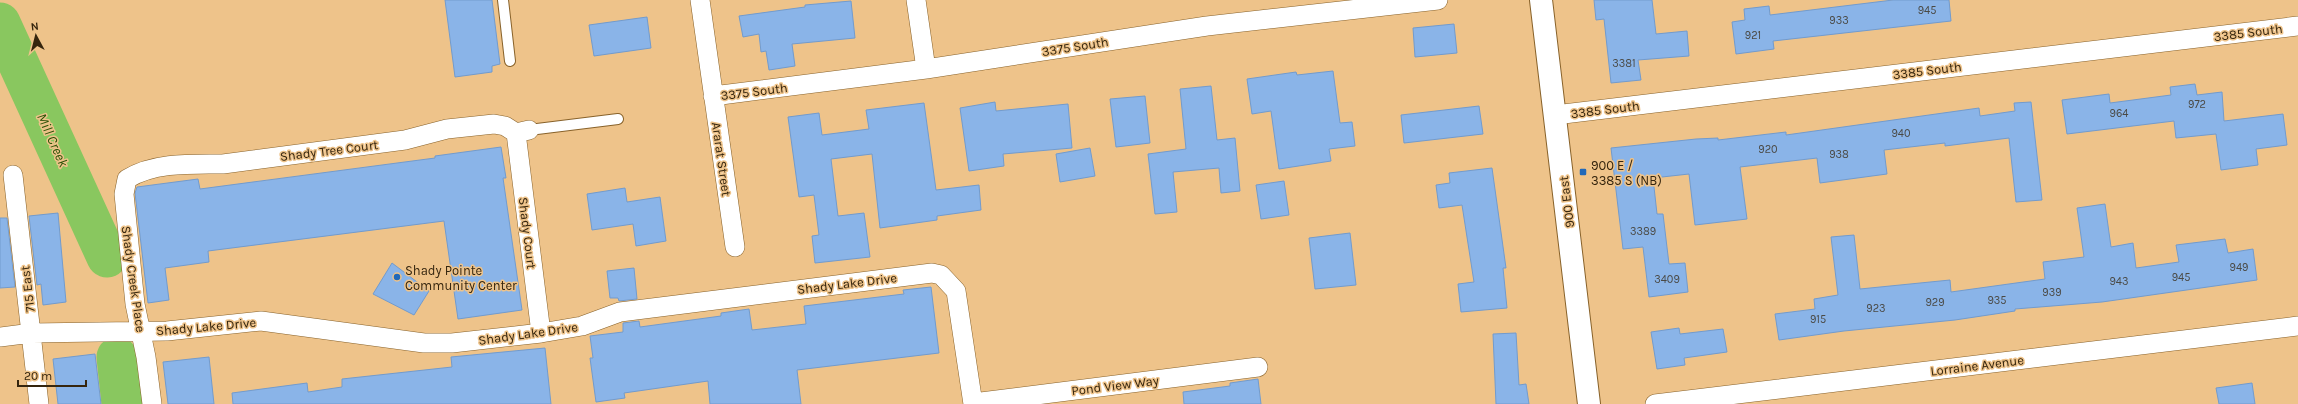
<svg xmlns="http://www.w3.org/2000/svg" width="2298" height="404" font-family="Karla,sans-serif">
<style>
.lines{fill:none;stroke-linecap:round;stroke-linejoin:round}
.river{stroke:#89c75f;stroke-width:41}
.building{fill:#8ab4e8;stroke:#729bcd}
.service-casing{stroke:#88622a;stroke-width:12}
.minor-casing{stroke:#88622a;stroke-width:20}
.secondary-casing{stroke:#88622a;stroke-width:24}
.service{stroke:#fff;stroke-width:10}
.minor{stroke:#fff;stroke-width:19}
.secondary{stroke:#fff;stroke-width:22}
.poi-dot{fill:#2169b9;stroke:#eec38a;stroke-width:1.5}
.labels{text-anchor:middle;stroke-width:3;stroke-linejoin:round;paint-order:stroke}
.number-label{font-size:11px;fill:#4a4944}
.street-label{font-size:13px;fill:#35250e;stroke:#eec38a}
.poi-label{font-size:13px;fill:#35250e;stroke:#eec38a;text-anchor:start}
.water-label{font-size:14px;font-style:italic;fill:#2b5207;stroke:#eec38a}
</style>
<rect width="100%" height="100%" fill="#eec38a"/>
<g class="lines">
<path class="river" d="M 0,23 L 107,257
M 117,357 L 122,404"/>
</g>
<path class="building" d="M 445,0 L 492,0 L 500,64 L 492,66 L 492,72 L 455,77 Z
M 1594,0 L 1652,0 L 1656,34 L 1687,31 L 1689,56 L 1638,60 L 1641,80 L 1611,83 L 1604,19 L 1596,20 Z
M 1893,0 L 1949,0 L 1951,21 L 1773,41 L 1774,49 L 1736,54 L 1732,22 L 1745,20 L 1744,9 L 1769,6 L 1770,15 Z
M 851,1 L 855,38 L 792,44 L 795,66 L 769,70 L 766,51 L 761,52 L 759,34 L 743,37 L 739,16 L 805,7 L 805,5 Z
M 647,17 L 651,48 L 594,56 L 589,25 Z
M 1454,24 L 1457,53 L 1415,57 L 1413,28 Z
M 1333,71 L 1340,123 L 1352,122 L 1355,146 L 1329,149 L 1331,161 L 1279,169 L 1271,111 L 1252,114 L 1247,79 L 1296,72 L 1297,75 Z
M 2195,84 L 2197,95 L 2222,92 L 2224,121 L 2283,114 L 2287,145 L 2256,149 L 2258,165 L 2221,170 L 2216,134 L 2176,138 L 2174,121 L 2067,134 L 2062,100 L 2109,94 L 2110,103 L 2171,95 L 2170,87 Z
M 1211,86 L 1217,140 L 1235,138 L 1240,191 L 1221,193 L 1219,168 L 1173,172 L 1177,212 L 1155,214 L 1148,154 L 1186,149 L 1180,89 Z
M 1145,96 L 1150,143 L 1116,147 L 1110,99 Z
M 995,102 L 996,111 L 1068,104 L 1072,148 L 1003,154 L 1004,166 L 969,171 L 960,108 Z
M 2031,102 L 2042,200 L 2016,202 L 2009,138 L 1945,146 L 1945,143 L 1884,150 L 1887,174 L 1820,183 L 1817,158 L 1740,167 L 1747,219 L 1695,225 L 1689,174 L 1653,178 L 1657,214 L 1663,214 L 1669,264 L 1685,263 L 1688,292 L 1649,297 L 1643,247 L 1623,249 L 1611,148 L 1696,139 L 1718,138 L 1718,140 L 1786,132 L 1786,135 L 1979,108 L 1980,116 L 2015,111 L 2014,103 Z
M 924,103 L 936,190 L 979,185 L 981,210 L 937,216 L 937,220 L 880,228 L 872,154 L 831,159 L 838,216 L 864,213 L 870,257 L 815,263 L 812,236 L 819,235 L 814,195 L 799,197 L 788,117 L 819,113 L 822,135 L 869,129 L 866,110 Z
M 1479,106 L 1483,134 L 1404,143 L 1401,115 Z
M 501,147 L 506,178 L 503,178 L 522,310 L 458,319 L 444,221 L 208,251 L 209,262 L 165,268 L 169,300 L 148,303 L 135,193 L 137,187 L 198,179 L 200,189 L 435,158 L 435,156 Z
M 1090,148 L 1095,176 L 1060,182 L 1056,154 Z
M 1492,168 L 1506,268 L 1503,268 L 1507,308 L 1461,312 L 1458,284 L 1474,282 L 1462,205 L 1439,208 L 1436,185 L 1450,183 L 1449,173 Z
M 1284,181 L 1289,215 L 1261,219 L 1256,185 Z
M 625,188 L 627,202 L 660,197 L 666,241 L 636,246 L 633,224 L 592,230 L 587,194 Z
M 2105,204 L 2111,247 L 2133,243 L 2136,268 L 2179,262 L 2176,245 L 2225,239 L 2228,253 L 2253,249 L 2257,280 L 2102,302 L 2015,309 L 2015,311 L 1955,320 L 1844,331 L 1779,340 L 1775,314 L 1815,309 L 1814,299 L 1838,295 L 1831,237 L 1854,235 L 1860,289 L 1950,280 L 1951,292 L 2045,279 L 2043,262 L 2084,257 L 2077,208 Z
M 58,213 L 66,302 L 43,305 L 41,284 L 37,285 L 29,216 Z
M 0,218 L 7,218 L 15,287 L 0,288 Z
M 1350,233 L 1356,285 L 1315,289 L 1309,238 Z
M 392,263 L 429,291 L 414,315 L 373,294 Z
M 634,268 L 637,299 L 619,301 L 618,298 L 610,298 L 607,271 Z
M 931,287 L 939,353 L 797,370 L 801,404 L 710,404 L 708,381 L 624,393 L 625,398 L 596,402 L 590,358 L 593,358 L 590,336 L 623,332 L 623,323 L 639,321 L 640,327 L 721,316 L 721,313 L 749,309 L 752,330 L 806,324 L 804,306 L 904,294 L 903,290 Z
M 1679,328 L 1680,334 L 1723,329 L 1727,352 L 1684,358 L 1685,365 L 1657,369 L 1651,332 Z
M 1516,333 L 1519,385 L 1526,384 L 1529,404 L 1496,404 L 1493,334 Z
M 545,348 L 551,404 L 233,404 L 232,393 L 307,383 L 308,392 L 342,387 L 342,379 L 452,367 L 451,357 Z
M 95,354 L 101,404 L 58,404 L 53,359 Z
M 209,357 L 214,404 L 168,404 L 163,362 Z
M 1258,379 L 1261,404 L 1184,404 L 1183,392 L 1230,386 L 1230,383 Z
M 2252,383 L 2255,404 L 2219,404 L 2216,388 Z"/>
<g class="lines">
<defs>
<path id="service" d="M 503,0 L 510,61
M 529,130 L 618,119"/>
<path id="minor" d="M 700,0 L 735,247
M 916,0 L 926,69
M 713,96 L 926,69 L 1207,26 L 1438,0
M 1555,115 L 2298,26
M 516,133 L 541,333
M 13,175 L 39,404
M 0,337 L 32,333 L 167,331 L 261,321 L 424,343 L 452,343 L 541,333 L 582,326 L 620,312 L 932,273 L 941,275 L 956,291 L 973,404
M 973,403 L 1258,367
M 152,404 L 146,357 L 135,304 L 124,194 L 127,179 C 154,162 192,164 223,164 L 405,140 L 447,129 L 494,124 L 505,126 L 516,133 L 529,130
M 1655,404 L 2298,326"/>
<path id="secondary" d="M 1541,0 L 1589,404"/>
</defs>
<use href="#service" class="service-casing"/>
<use href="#minor" class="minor-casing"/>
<use href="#secondary" class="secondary-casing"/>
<use href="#service" class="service"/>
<use href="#minor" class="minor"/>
<use href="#secondary" class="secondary"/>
</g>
<g class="poi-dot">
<rect x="1579" y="168" width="8" height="8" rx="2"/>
<circle cx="397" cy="277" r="4"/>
</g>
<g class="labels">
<g class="number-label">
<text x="1927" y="14">945</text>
<text x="1839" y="24">933</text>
<text x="1753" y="39">921</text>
<text x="1624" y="67">3381</text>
<text x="2197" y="108">972</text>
<text x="2119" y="117">964</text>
<text x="1901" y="137">940</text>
<text x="1768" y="153">920</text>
<text x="1839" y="158">938</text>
<text x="1643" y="235">3389</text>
<text x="2239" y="271">949</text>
<text x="2181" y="281">945</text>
<text x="1667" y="283">3409</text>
<text x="2119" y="285">943</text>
<text x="2052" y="296">939</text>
<text x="1997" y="304">935</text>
<text x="1935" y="306">929</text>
<text x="1876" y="312">923</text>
<text x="1818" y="323">915</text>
</g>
<g class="street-label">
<text transform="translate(2248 32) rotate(-7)" y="5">3385 South</text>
<text transform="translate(1075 46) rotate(-9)" y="5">3375 South</text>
<text transform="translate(1927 70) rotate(-7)" y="5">3385 South</text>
<text transform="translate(754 91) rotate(-7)" y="5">3375 South</text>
<text transform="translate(1605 109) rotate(-7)" y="5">3385 South</text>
<text transform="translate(329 150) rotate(-7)" y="5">Shady Tree Court</text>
<text transform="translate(722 159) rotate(82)" y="5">Ararat Street</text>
<text transform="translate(1566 202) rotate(-97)" y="5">900 East</text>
<text transform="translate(528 233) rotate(83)" y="5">Shady Court</text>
<text transform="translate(134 279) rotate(82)" y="5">Shady Creek Place</text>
<text transform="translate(847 283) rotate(-7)" y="5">Shady Lake Drive</text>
<text transform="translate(27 289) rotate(-97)" y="5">715 East</text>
<text transform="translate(206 326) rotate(-5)" y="5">Shady Lake Drive</text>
<text transform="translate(528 333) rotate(-8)" y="5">Shady Lake Drive</text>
<text transform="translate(1977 365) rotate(-7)" y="5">Lorraine Avenue</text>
<text transform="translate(1115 385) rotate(-7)" y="5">Pond View Way</text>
</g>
<g class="poi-label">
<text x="1591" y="170">900 E /<tspan x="1591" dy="15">3385 S (NB)</tspan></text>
<text x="405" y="275">Shady Pointe<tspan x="405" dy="15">Community Center</tspan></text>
</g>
<g class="water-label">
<text transform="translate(53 140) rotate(66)" y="5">Mill Creek</text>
</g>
</g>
<g transform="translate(36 36) rotate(353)" stroke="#eec38a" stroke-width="3" paint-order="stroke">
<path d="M0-3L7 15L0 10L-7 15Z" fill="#35250e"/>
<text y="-6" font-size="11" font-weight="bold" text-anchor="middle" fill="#35250e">N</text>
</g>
<path d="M18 380v6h68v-6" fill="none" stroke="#35250e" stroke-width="2"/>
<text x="24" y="380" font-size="12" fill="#35250e" stroke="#eec38a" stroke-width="3" paint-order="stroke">20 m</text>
</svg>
